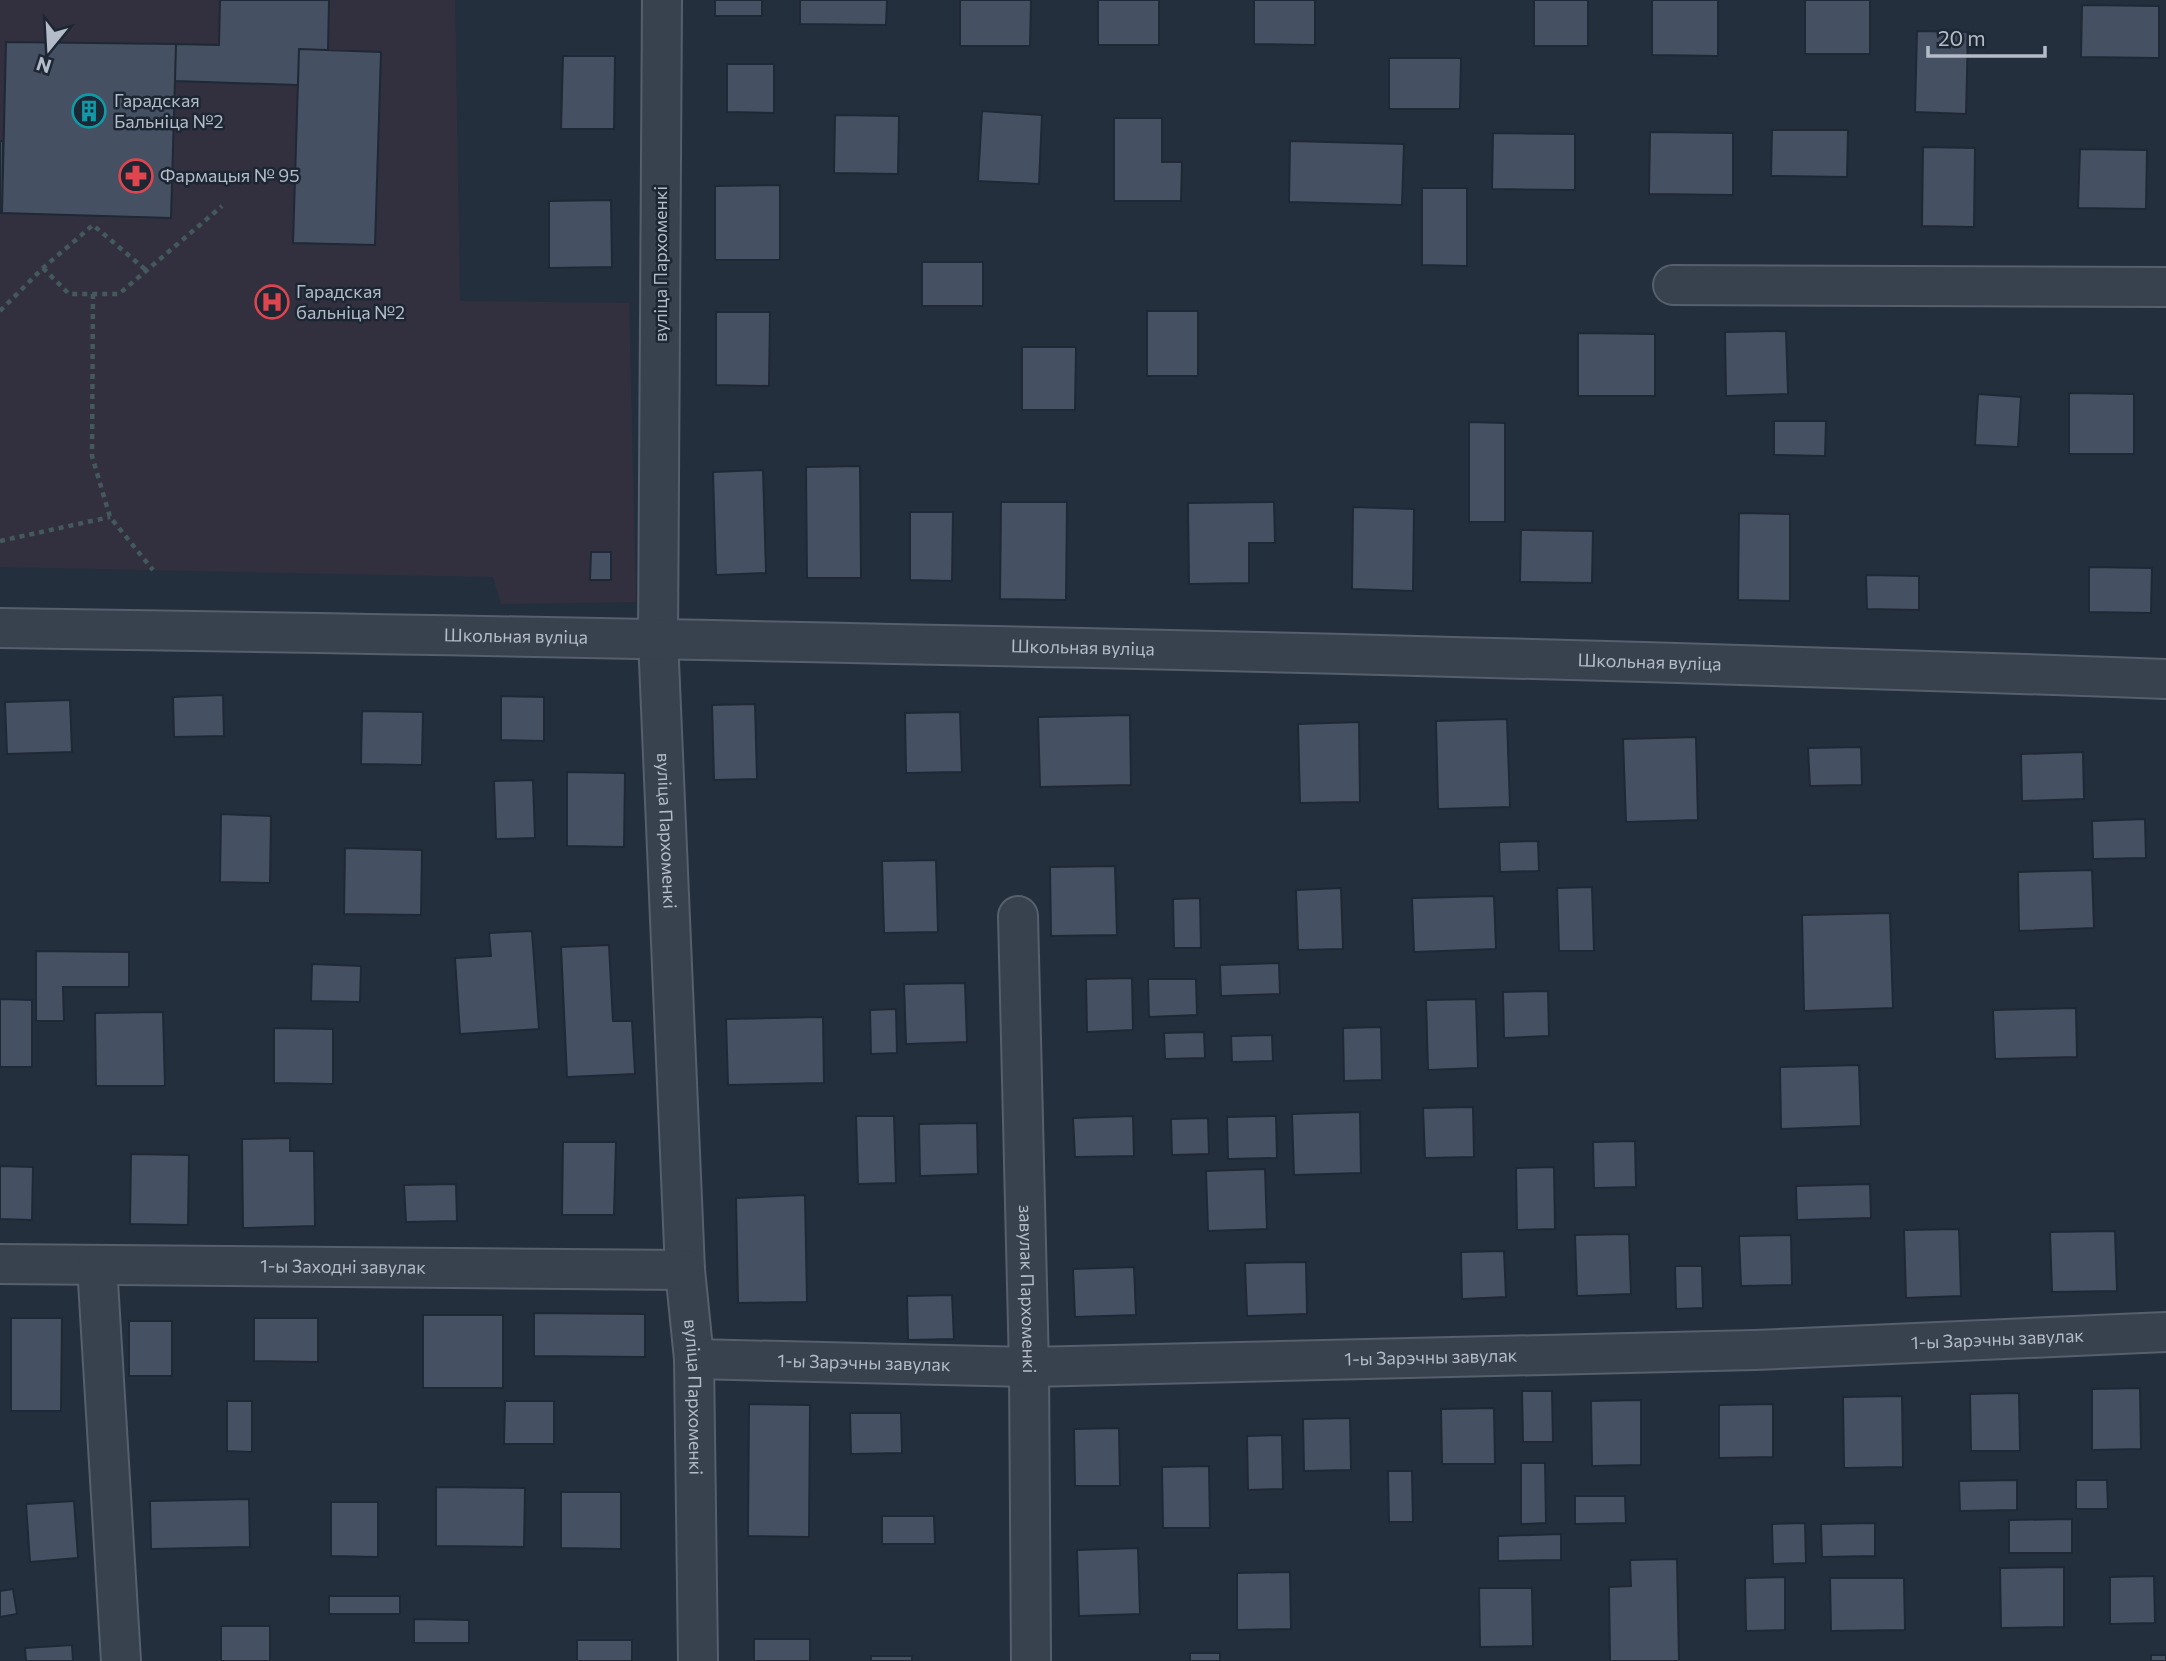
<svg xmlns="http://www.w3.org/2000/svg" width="2166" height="1661" font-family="Commissioner,sans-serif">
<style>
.medical{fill:#32303f}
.building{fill:#455162;stroke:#1f2835;stroke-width:2}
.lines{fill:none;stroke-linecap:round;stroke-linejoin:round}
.minor-casing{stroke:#565f6c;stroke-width:42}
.path{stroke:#44595c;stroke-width:4.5;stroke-dasharray:5 5;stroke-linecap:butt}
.minor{stroke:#38414e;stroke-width:38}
.labels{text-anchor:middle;stroke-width:5;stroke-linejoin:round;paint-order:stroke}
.poi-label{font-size:18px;fill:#b4bcc9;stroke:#1d2633;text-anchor:start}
.street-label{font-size:18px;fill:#b4bcc9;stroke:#1d2633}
</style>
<rect width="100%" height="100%" fill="#242f3e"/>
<path class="medical" d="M 0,0 L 455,0 L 460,301 L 629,303 L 636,602 L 501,604 L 493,577 L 0,567 Z"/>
<path class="building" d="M 220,0 L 329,0 L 328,50 L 299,49 L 298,85 L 175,81 L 176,44 L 219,45 Z
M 715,0 L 762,0 L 762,16 L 715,16 Z
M 800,0 L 887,0 L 886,25 L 800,24 Z
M 960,0 L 1031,0 L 1030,46 L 960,46 Z
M 1098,0 L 1159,0 L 1159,45 L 1098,45 Z
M 1254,0 L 1315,0 L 1315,45 L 1254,44 Z
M 1534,0 L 1588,0 L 1588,46 L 1534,46 Z
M 1652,0 L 1718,0 L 1718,56 L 1652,55 Z
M 1805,0 L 1870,0 L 1870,54 L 1805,54 Z
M 2082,5 L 2159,6 L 2159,58 L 2081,57 Z
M 1917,31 L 1968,32 L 1966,114 L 1915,112 Z
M 6,42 L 176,44 L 171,218 L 2,213 Z
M 299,49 L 381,52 L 375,245 L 293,243 Z
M 563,56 L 615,56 L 614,129 L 561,129 Z
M 1389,58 L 1461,58 L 1460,109 L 1389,109 Z
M 727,64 L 774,64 L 774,113 L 727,112 Z
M 982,111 L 1042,115 L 1039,184 L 978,181 Z
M 835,115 L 899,116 L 898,174 L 834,173 Z
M 1114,118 L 1162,118 L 1162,162 L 1182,162 L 1181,201 L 1114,201 Z
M 1772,130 L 1848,130 L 1847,177 L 1771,176 Z
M 1650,132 L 1733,133 L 1733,195 L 1649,194 Z
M 1493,133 L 1575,134 L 1575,190 L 1492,189 Z
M 0,141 L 3,141 L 2,213 L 0,213 Z
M 1290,141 L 1404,144 L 1402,205 L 1289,202 Z
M 1923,147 L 1975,148 L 1974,227 L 1922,226 Z
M 2080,149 L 2147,150 L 2146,209 L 2078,208 Z
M 780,185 L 780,260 L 715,260 L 715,186 Z
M 1422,188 L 1467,188 L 1467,266 L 1422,265 Z
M 611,200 L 612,267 L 549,268 L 549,201 Z
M 922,262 L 983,262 L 983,306 L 922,306 Z
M 1147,311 L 1198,311 L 1198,376 L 1147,376 Z
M 716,312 L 770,312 L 769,386 L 716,385 Z
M 1786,331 L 1788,394 L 1726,396 L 1725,332 Z
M 1578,333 L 1655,334 L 1655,396 L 1578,396 Z
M 1022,347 L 1076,347 L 1075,410 L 1022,410 Z
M 2069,393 L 2134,394 L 2134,454 L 2069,454 Z
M 1978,394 L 2021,397 L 2018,447 L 1975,445 Z
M 1774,421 L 1826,421 L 1825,456 L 1774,455 Z
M 1469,422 L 1505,423 L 1505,522 L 1469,522 Z
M 860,466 L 861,578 L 807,578 L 806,467 Z
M 763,470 L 766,573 L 716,575 L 713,472 Z
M 1001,502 L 1067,502 L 1066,600 L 1000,599 Z
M 1274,502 L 1275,543 L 1249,543 L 1249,583 L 1189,584 L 1188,503 Z
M 1353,507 L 1414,509 L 1413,591 L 1352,589 Z
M 910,512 L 953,512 L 952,581 L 910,580 Z
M 1739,513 L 1790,514 L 1790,601 L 1738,600 Z
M 1521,530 L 1593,531 L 1592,583 L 1520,582 Z
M 591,552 L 611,552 L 611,580 L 590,580 Z
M 2089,567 L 2152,568 L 2151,613 L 2089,612 Z
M 1866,575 L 1919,576 L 1919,610 L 1867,609 Z
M 223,695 L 224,736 L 174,737 L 173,697 Z
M 501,696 L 544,697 L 544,741 L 501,740 Z
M 70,700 L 72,752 L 7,754 L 5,702 Z
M 755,704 L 757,779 L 714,780 L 712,705 Z
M 362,711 L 423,712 L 422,765 L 361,764 Z
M 960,712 L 962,772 L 906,773 L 905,713 Z
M 1130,715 L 1131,785 L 1040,787 L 1038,717 Z
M 1507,719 L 1510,807 L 1438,809 L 1436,721 Z
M 1359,722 L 1360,802 L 1300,803 L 1298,724 Z
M 1696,737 L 1698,820 L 1626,822 L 1623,739 Z
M 1861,747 L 1862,785 L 1810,786 L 1808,748 Z
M 2083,752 L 2084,799 L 2022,801 L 2021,754 Z
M 567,772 L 625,773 L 624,847 L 567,846 Z
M 533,780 L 535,838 L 496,839 L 494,781 Z
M 221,814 L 271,816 L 270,883 L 220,882 Z
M 2145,819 L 2146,858 L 2093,859 L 2092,821 Z
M 1538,841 L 1539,871 L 1500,872 L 1499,842 Z
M 345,848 L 422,850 L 421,915 L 344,914 Z
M 936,860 L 938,932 L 884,933 L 882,861 Z
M 1115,866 L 1117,935 L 1051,936 L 1050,867 Z
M 2092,870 L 2094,928 L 2019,931 L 2018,872 Z
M 1592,887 L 1594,951 L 1559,951 L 1557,888 Z
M 1341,888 L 1343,949 L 1298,950 L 1296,890 Z
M 1494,896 L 1496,949 L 1414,952 L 1412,898 Z
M 1200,898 L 1201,948 L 1174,948 L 1173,899 Z
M 1890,913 L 1893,1008 L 1804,1011 L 1802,915 Z
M 532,931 L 539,1029 L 460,1034 L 455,958 L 491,956 L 489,933 Z
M 609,945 L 613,1021 L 632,1021 L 635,1074 L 567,1077 L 561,947 Z
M 36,951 L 129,952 L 129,987 L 63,987 L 64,1021 L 36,1021 Z
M 1279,963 L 1280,994 L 1221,996 L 1220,965 Z
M 312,964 L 361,966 L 360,1002 L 311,1001 Z
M 1132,978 L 1133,1030 L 1087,1032 L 1086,979 Z
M 1148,979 L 1196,979 L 1197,1015 L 1149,1017 Z
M 965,983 L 967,1042 L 906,1044 L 904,984 Z
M 1548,991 L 1549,1036 L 1504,1038 L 1503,992 Z
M 0,999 L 32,1000 L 32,1067 L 0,1067 Z
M 1476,999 L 1478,1068 L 1428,1070 L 1426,1000 Z
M 2076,1008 L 2077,1057 L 1995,1059 L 1993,1010 Z
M 896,1009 L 897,1053 L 871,1054 L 870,1010 Z
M 163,1012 L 165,1086 L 96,1086 L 95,1013 Z
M 823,1017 L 824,1083 L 728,1085 L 726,1019 Z
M 1381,1027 L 1382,1080 L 1344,1081 L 1343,1028 Z
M 274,1028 L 333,1029 L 333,1084 L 274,1083 Z
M 1204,1032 L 1205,1058 L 1165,1059 L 1164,1033 Z
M 1272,1035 L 1273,1061 L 1232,1062 L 1231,1036 Z
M 1859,1065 L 1861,1126 L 1781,1129 L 1780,1067 Z
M 1473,1107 L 1474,1157 L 1425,1158 L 1423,1108 Z
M 1360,1112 L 1361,1173 L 1294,1175 L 1292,1114 Z
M 856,1116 L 894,1116 L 896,1183 L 858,1184 Z
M 1133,1116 L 1134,1156 L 1075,1157 L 1073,1118 Z
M 1276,1116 L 1277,1158 L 1228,1159 L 1227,1117 Z
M 1208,1118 L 1209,1154 L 1172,1155 L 1171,1119 Z
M 977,1123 L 978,1174 L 920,1176 L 919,1124 Z
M 290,1138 L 290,1151 L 314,1151 L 315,1226 L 243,1228 L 242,1139 Z
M 1635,1141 L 1636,1187 L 1594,1188 L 1593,1142 Z
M 563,1142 L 616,1142 L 614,1215 L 562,1215 Z
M 131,1154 L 189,1155 L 188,1225 L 130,1224 Z
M 0,1166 L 33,1167 L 32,1220 L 0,1219 Z
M 1554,1167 L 1555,1229 L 1517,1230 L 1516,1168 Z
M 1265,1169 L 1267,1229 L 1208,1231 L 1206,1171 Z
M 456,1184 L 457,1221 L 406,1222 L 404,1185 Z
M 1870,1184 L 1871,1218 L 1797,1220 L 1796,1186 Z
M 805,1195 L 807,1302 L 738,1303 L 736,1198 Z
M 1959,1229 L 1961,1296 L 1906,1298 L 1904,1230 Z
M 2115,1231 L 2117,1291 L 2052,1292 L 2050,1232 Z
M 1629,1234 L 1631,1294 L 1577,1296 L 1575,1235 Z
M 1791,1235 L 1792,1285 L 1741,1286 L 1739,1236 Z
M 1504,1251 L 1506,1297 L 1462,1299 L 1461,1252 Z
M 1306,1262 L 1307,1314 L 1247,1316 L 1245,1263 Z
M 1675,1266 L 1702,1266 L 1703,1308 L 1676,1309 Z
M 1134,1267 L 1136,1315 L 1075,1317 L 1073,1269 Z
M 952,1295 L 954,1339 L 908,1340 L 907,1296 Z
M 534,1313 L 645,1314 L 645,1357 L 534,1356 Z
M 423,1315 L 503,1315 L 503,1388 L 423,1388 Z
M 11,1318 L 62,1318 L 61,1411 L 11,1411 Z
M 254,1318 L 318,1318 L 318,1362 L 254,1361 Z
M 129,1321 L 172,1321 L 172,1376 L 129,1376 Z
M 2140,1388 L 2141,1449 L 2092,1450 L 2092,1389 Z
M 1522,1391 L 1552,1391 L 1553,1442 L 1523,1442 Z
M 2019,1393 L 2020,1451 L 1971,1451 L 1970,1394 Z
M 1902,1396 L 1903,1467 L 1844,1468 L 1843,1397 Z
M 1641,1400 L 1641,1465 L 1592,1466 L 1591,1401 Z
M 227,1401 L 252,1401 L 252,1452 L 227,1451 Z
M 505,1401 L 554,1401 L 554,1444 L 504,1444 Z
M 749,1404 L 810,1405 L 809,1537 L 748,1536 Z
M 1773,1404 L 1773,1457 L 1719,1458 L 1719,1405 Z
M 1494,1408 L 1495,1464 L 1442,1464 L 1441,1409 Z
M 850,1413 L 901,1413 L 902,1453 L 851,1454 Z
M 1350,1418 L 1351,1470 L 1304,1471 L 1303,1419 Z
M 1119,1428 L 1120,1486 L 1075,1486 L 1074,1429 Z
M 1282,1435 L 1283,1489 L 1248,1490 L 1247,1436 Z
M 1521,1463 L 1545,1463 L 1546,1523 L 1521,1524 Z
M 1209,1466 L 1210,1528 L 1163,1528 L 1162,1467 Z
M 1388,1471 L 1412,1471 L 1413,1522 L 1389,1522 Z
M 2017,1480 L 2017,1510 L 1960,1511 L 1959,1481 Z
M 2076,1480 L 2107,1480 L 2108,1509 L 2076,1509 Z
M 436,1487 L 525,1488 L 524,1547 L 436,1546 Z
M 561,1492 L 621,1492 L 621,1549 L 561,1548 Z
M 1575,1496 L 1625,1496 L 1626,1523 L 1575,1524 Z
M 249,1499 L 250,1547 L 151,1549 L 150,1501 Z
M 74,1501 L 78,1558 L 30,1562 L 26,1504 Z
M 331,1502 L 378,1502 L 378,1557 L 331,1556 Z
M 882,1516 L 934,1516 L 935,1544 L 882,1544 Z
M 2072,1519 L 2072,1553 L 2009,1553 L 2009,1520 Z
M 1805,1523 L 1806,1563 L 1773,1564 L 1772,1524 Z
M 1875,1523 L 1875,1556 L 1822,1557 L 1821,1524 Z
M 1561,1534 L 1561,1560 L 1498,1561 L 1498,1536 Z
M 1138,1548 L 1140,1614 L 1079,1616 L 1077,1550 Z
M 1677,1559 L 1679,1661 L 1610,1661 L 1609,1587 L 1631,1586 L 1630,1560 Z
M 2064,1567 L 2064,1627 L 2001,1628 L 2000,1568 Z
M 1290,1572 L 1291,1629 L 1237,1630 L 1237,1573 Z
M 2154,1576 L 2155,1623 L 2110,1624 L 2110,1577 Z
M 1785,1577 L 1785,1630 L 1746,1631 L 1745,1578 Z
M 1830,1578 L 1904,1578 L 1905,1630 L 1831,1631 Z
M 1479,1588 L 1532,1588 L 1533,1646 L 1480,1647 Z
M 13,1589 L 17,1614 L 0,1617 L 0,1591 Z
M 329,1596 L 400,1596 L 400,1614 L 329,1614 Z
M 414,1619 L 469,1620 L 469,1643 L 414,1643 Z
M 221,1626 L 270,1626 L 270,1661 L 221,1661 Z
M 754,1639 L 810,1639 L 810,1661 L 754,1661 Z
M 577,1640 L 632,1640 L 632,1661 L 577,1661 Z
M 72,1645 L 73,1661 L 26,1661 L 25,1648 Z
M 1190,1653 L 1220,1653 L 1220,1661 L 1190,1661 Z
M 2151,1655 L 2166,1655 L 2166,1661 L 2151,1661 Z
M 871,1656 L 912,1656 L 912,1661 L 871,1661 Z"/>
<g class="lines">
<defs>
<g id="minor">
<path id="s1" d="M 662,0 L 658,638 L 685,1270 L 694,1359 L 698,1661"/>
<path d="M 1673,285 L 2166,287"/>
<path id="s2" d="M 0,628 C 722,639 1444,653 2166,679"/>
<path id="s3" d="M 1018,916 L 1029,1367 L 1031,1661"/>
<path id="s4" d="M 0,1264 L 685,1270"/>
<path d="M 97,1265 L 121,1661"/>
<path id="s5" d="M 694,1359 L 1029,1367 L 1755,1350 L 2166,1332"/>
</g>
</defs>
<use href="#minor" class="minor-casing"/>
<path class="path" d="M 43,268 L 69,294 L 119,294 L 222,206
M 93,294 L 92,456 L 110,517 L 153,570
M 0,311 L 43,268 L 93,225 L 147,271
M 0,541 L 110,517"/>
<use href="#minor" class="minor"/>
</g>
<defs>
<symbol id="building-ring" viewBox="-11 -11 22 22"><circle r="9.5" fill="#1d2633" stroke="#0f9aa8" stroke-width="1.5"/><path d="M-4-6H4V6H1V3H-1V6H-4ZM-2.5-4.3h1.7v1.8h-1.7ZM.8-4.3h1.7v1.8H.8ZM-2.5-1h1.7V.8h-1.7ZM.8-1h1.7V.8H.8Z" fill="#0f9aa8"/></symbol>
<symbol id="pharmacy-ring" viewBox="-11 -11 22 22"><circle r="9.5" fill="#1d2633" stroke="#e0444e" stroke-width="1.5"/><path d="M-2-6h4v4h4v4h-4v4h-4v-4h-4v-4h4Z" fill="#e0444e"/></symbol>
<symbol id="hospital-ring" viewBox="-11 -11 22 22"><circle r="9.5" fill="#1d2633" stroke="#e0444e" stroke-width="1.5"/><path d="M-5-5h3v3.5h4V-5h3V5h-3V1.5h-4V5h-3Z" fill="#e0444e"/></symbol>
</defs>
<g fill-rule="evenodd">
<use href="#building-ring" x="70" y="92" width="38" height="38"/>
<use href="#pharmacy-ring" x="117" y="157" width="38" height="38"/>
<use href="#hospital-ring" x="253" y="283" width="38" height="38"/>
</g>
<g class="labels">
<g class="poi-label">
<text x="114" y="107">Гарадская<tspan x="114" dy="21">Бальніца №2</tspan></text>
<text x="160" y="182">Фармацыя № 95</text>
<text x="296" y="298">Гарадская<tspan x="296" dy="21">бальніца №2</tspan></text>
</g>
<g class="street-label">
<text transform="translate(661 264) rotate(-90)" y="6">вуліца Пархоменкі</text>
<text dy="6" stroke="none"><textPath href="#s2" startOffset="516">Школьная вуліца</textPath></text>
<text dy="6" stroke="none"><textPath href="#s2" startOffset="1083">Школьная вуліца</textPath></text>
<text dy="6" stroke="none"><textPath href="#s2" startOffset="1650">Школьная вуліца</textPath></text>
<text dy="6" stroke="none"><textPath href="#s1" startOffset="831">вуліца Пархоменкі</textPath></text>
<text dy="6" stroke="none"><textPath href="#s4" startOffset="343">1-ы Заходні завулак</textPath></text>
<text dy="6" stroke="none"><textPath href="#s3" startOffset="373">завулак Пархоменкі</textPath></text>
<text dy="6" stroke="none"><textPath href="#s5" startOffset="1304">1-ы Зарэчны завулак</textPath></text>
<text dy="6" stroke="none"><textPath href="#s5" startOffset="737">1-ы Зарэчны завулак</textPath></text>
<text dy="6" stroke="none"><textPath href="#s5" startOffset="170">1-ы Зарэчны завулак</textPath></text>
<text dy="6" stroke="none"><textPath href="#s1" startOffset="1398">вуліца Пархоменкі</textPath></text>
</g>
</g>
<g transform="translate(49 49) rotate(198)" stroke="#1d2633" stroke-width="5" paint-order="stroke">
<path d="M0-5L12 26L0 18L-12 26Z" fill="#b4bcc9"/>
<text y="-10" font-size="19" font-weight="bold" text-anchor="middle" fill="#b4bcc9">N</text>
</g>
<path d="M1928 46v10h117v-10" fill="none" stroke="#b4bcc9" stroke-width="3.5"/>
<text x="1938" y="46" font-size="21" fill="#b4bcc9" stroke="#1d2633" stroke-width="5" paint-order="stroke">20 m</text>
</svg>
